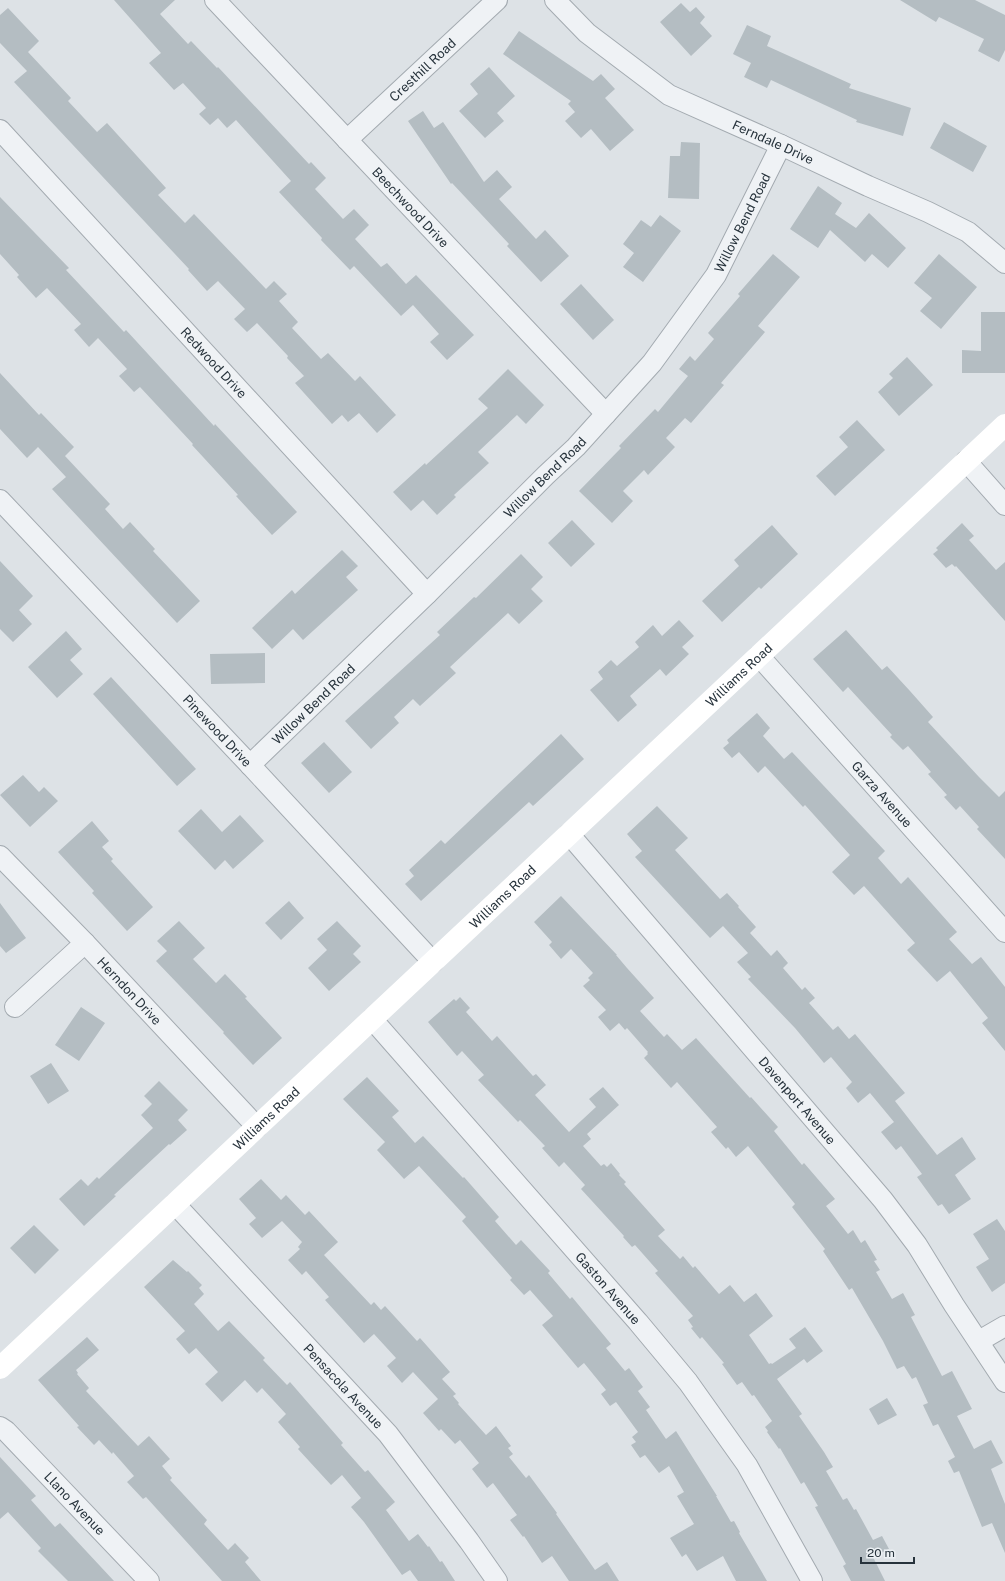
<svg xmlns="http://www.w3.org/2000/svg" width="1005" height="1581" font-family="'Public Sans',sans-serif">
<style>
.building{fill:#b4bdc2}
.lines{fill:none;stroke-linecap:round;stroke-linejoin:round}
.street-casing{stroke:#a3aab0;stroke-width:22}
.street{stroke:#eff2f5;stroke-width:20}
.secondary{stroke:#fff;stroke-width:22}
.labels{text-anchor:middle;stroke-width:3;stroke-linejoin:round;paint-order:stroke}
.street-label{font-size:13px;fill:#27333c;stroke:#ecf1f4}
</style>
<rect width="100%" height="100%" fill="#dde2e6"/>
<path class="building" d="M 114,0 L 175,0 L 160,14 L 188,44 L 191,41 L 217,68 L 218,67 L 309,164 L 311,162 L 326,178 L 315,189 L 343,219 L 354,209 L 369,225 L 355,239 L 381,267 L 387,263 L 406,284 L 416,275 L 474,335 L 447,360 L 430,342 L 439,334 L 413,305 L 401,316 L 354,266 L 350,270 L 321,240 L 322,238 L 279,192 L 291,181 L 236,120 L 227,128 L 218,118 L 210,125 L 199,114 L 206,108 L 183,83 L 174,90 L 149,63 L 161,53 Z
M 900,0 L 975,0 L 1005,15 L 1005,50 L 999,62 L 978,51 L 984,39 L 939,17 L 936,22 Z
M 681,3 L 690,12 L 696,7 L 705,17 L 700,23 L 712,36 L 691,56 L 660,22 Z
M 8,8 L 39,41 L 28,52 L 71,98 L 68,101 L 97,132 L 107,123 L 166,188 L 158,195 L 185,223 L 194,214 L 266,289 L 274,281 L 287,294 L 279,301 L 298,322 L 292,328 L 321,359 L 328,353 L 355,381 L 360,376 L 396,415 L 377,433 L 359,413 L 348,422 L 342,415 L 332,424 L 295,383 L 304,376 L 287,358 L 288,356 L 257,323 L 247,332 L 234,319 L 245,309 L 218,281 L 207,291 L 188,270 L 189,269 L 14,82 L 27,71 L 0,43 L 0,15 Z
M 747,25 L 771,36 L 767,46 L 851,84 L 849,88 L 911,108 L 903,136 L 856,122 L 857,120 L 771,80 L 767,88 L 744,77 L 751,63 L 733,54 Z
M 519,31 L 593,81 L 601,74 L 615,89 L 605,98 L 634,130 L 610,151 L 591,129 L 581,138 L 565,121 L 575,112 L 568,104 L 571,101 L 503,54 Z
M 489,67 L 515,96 L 497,113 L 504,121 L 485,138 L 459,111 L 478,94 L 470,84 Z
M 423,111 L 434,128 L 443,122 L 484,182 L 497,170 L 512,187 L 499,199 L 536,239 L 545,230 L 569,256 L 541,282 L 507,246 L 509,244 L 452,183 L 451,184 L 408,121 Z
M 944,122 L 987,146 L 973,172 L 930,148 Z
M 681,142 L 700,143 L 699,199 L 668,198 L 670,156 L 680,156 Z
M 818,186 L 842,203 L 835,214 L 856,228 L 869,213 L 906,248 L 888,268 L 872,254 L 865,262 L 830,230 L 818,248 L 790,229 Z
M 0,197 L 69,268 L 66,270 L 124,332 L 126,330 L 214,426 L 215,424 L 297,512 L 272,535 L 236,496 L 238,495 L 192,445 L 193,444 L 140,387 L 134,392 L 119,376 L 127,369 L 98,338 L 89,347 L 74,330 L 81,324 L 47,288 L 36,298 L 17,277 L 19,275 L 0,254 Z
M 660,215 L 681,231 L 643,282 L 623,267 L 634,253 L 623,244 L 641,220 L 651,227 Z
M 773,254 L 800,277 L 758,326 L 765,332 L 721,383 L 724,385 L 691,423 L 685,418 L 666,438 L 675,447 L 648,475 L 644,470 L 623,491 L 633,501 L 612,523 L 579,491 L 621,448 L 619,446 L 655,409 L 658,412 L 688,376 L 679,369 L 690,356 L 695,361 L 714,339 L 708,333 L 740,296 L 738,294 Z
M 939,254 L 977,287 L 941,329 L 920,311 L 932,298 L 914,283 Z
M 581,284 L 614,320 L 593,340 L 560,304 Z
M 981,312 L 1005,312 L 1005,373 L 962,373 L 962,350 L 981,351 Z
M 907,357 L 933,385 L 899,416 L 878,392 L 893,378 L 889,374 Z
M 508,369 L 544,405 L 526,424 L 517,415 L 478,452 L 489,463 L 454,495 L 456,497 L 437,515 L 423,500 L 411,511 L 393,492 L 425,463 L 426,465 L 488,408 L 478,399 Z
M 0,373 L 39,415 L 41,413 L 74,447 L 65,456 L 110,504 L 105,509 L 123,529 L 130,522 L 155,549 L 153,551 L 200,601 L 177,623 L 52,489 L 66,477 L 38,447 L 27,458 L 0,429 Z
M 857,420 L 885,450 L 835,496 L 816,476 L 848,447 L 839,437 Z
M 572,520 L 595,544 L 571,567 L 548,543 Z
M 962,523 L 974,536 L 969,540 L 996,570 L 1005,562 L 1005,621 L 956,566 L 955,567 L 952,564 L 946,568 L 933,554 L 938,550 L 936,548 Z
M 772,525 L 798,554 L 761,589 L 759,587 L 722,622 L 702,601 L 739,566 L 734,560 Z
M 342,550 L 358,566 L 346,577 L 358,590 L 303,640 L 293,629 L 272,649 L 252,628 L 292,590 L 295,594 Z
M 521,554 L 543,577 L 531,589 L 543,601 L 519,624 L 508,613 L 450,667 L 456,673 L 420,706 L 413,699 L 394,717 L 399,723 L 371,749 L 345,721 L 440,635 L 437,632 L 474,597 L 476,598 Z
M 0,561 L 33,596 L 19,610 L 32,624 L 13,642 L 0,629 Z
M 679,620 L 694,636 L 682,647 L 689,654 L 666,676 L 660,669 L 630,696 L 637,705 L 618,722 L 590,690 L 603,679 L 598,672 L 611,660 L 617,666 L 639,647 L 635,642 L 653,625 L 662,636 Z
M 846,630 L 882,670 L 887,666 L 910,691 L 933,717 L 928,722 L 979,777 L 999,797 L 1005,791 L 1005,859 L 977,829 L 979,827 L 960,806 L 956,810 L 944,797 L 947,795 L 928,774 L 931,772 L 908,746 L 903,750 L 890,737 L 892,735 L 848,687 L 843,692 L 813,659 Z
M 66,631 L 82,649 L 70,660 L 83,674 L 57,698 L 28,667 Z
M 265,653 L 265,683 L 211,684 L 210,654 Z
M 111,677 L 196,769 L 177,786 L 93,694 Z
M 757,713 L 770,728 L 763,736 L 784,759 L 792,752 L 885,851 L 878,858 L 901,884 L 908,877 L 957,932 L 949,939 L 972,964 L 981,957 L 1005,987 L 1005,1051 L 982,1023 L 988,1018 L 950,971 L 937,982 L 907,950 L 915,943 L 864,886 L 854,895 L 832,872 L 850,855 L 805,805 L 803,807 L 765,766 L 758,773 L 739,752 L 732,758 L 723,748 L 729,743 L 727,740 Z
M 561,734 L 584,759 L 533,806 L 529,802 L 421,901 L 405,884 L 414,876 L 409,870 L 441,840 L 445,844 Z
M 324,742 L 352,772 L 329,793 L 301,763 Z
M 23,775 L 39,792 L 44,787 L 58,801 L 30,827 L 0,795 Z
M 657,806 L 688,838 L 675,850 L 720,899 L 727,893 L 739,906 L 738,907 L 756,927 L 750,933 L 771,956 L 777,950 L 788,963 L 783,968 L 802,990 L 805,987 L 815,998 L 809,1003 L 833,1030 L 838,1026 L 849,1039 L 855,1034 L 905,1093 L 895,1101 L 937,1155 L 962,1137 L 976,1159 L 955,1175 L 971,1199 L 949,1214 L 942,1204 L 938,1206 L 917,1177 L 922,1174 L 901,1146 L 896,1150 L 881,1132 L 894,1122 L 870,1093 L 858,1103 L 846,1088 L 852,1082 L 831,1057 L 824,1063 L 795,1028 L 748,979 L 751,977 L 737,962 L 748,953 L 723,926 L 710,938 L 635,857 L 642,851 L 627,834 Z
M 201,809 L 222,832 L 240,815 L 264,841 L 233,869 L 225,860 L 215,870 L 178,831 Z
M 92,821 L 109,841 L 102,847 L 113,859 L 111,861 L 153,907 L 127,931 L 92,893 L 94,891 L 58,852 Z
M 561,896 L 617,955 L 616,955 L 627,968 L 654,998 L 640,1011 L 664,1037 L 667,1034 L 682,1050 L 696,1038 L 750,1098 L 751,1097 L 778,1127 L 774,1131 L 802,1165 L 804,1163 L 835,1199 L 826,1206 L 848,1234 L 853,1230 L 861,1243 L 865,1240 L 877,1260 L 874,1261 L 880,1270 L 876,1272 L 892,1299 L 903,1293 L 915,1315 L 911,1317 L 942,1376 L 952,1371 L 972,1409 L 957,1416 L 974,1449 L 991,1440 L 1003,1463 L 991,1469 L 1005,1504 L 1005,1553 L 992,1523 L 982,1527 L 959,1471 L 954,1473 L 948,1461 L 955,1457 L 938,1424 L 933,1426 L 923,1405 L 928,1403 L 916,1377 L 912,1379 L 904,1366 L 897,1369 L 883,1341 L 852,1288 L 849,1290 L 823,1251 L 825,1249 L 792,1207 L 795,1204 L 748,1146 L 736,1157 L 728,1147 L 726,1149 L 711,1132 L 717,1127 L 677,1082 L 671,1088 L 644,1058 L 648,1054 L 647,1053 L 648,1052 L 627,1028 L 625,1030 L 619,1023 L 610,1031 L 598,1017 L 606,1010 L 583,986 L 590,980 L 588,978 L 593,973 L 571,949 L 561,959 L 549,945 L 552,942 L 534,922 Z
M 289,901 L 304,918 L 281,940 L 265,923 Z
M 0,903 L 26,938 L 6,953 L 0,946 Z
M 179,921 L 205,948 L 193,959 L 216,983 L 225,974 L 247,997 L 245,998 L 282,1038 L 253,1065 L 223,1033 L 224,1032 L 156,961 L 167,951 L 157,941 Z
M 337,921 L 361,946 L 353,954 L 361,962 L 329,991 L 308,968 L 327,950 L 317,939 Z
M 460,997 L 470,1008 L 466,1012 L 492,1041 L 497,1036 L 533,1076 L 536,1074 L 546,1085 L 535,1095 L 569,1132 L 596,1107 L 589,1099 L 603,1087 L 619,1105 L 587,1134 L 591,1139 L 583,1146 L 601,1166 L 604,1164 L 607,1167 L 611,1163 L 620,1174 L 619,1175 L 626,1182 L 624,1184 L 665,1230 L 658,1236 L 680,1259 L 683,1256 L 693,1268 L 695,1266 L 719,1294 L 730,1285 L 744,1302 L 756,1293 L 773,1316 L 749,1335 L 769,1364 L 771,1363 L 772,1364 L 796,1348 L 789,1339 L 805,1327 L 823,1351 L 807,1363 L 804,1359 L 777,1379 L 802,1414 L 799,1416 L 824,1452 L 833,1467 L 826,1471 L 843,1500 L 847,1498 L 854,1510 L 856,1509 L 873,1540 L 882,1536 L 889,1549 L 873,1557 L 885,1581 L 851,1581 L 843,1566 L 846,1564 L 815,1507 L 818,1506 L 804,1482 L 801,1484 L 780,1448 L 779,1449 L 767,1432 L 768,1431 L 765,1427 L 772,1421 L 754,1395 L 752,1396 L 742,1382 L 737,1385 L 722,1364 L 724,1363 L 702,1337 L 700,1339 L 691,1328 L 693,1327 L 688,1320 L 693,1316 L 655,1273 L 658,1271 L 635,1245 L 632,1247 L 623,1237 L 624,1236 L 581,1189 L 585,1185 L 564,1162 L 559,1167 L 542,1148 L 545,1146 L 520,1120 L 518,1122 L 478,1080 L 484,1075 L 462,1051 L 457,1056 L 428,1022 L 454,999 L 456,1001 Z
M 81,1007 L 105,1023 L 79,1061 L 55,1045 Z
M 51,1063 L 69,1091 L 48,1104 L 30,1076 Z
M 367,1077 L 399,1111 L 392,1117 L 415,1143 L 423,1136 L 463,1178 L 464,1177 L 499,1217 L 495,1221 L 516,1245 L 521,1240 L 550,1271 L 548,1273 L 570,1299 L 572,1297 L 611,1344 L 606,1348 L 625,1371 L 629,1368 L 643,1387 L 638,1391 L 650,1407 L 646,1410 L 666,1439 L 676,1431 L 717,1496 L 716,1496 L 731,1522 L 734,1521 L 740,1532 L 739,1533 L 767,1581 L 736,1581 L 723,1556 L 697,1571 L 686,1554 L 682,1557 L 670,1538 L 694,1524 L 677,1496 L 684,1492 L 669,1466 L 659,1473 L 645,1455 L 640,1458 L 631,1445 L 636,1442 L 632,1437 L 638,1432 L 616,1402 L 610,1406 L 601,1394 L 606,1390 L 584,1363 L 578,1368 L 542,1325 L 553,1316 L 530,1290 L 524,1295 L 510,1280 L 512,1278 L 462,1221 L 466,1217 L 419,1166 L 404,1179 L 377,1150 L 385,1142 L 343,1099 Z
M 159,1081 L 188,1110 L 178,1120 L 187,1130 L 170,1145 L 169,1144 L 114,1195 L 116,1196 L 84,1226 L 59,1199 L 81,1179 L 88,1186 L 97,1177 L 99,1179 L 153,1128 L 141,1115 L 152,1104 L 144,1096 Z
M 261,1179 L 281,1200 L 286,1195 L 305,1215 L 309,1211 L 338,1242 L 324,1255 L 371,1305 L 374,1302 L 381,1310 L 385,1306 L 417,1341 L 420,1338 L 450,1372 L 442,1379 L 456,1394 L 453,1396 L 459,1403 L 458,1404 L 486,1435 L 496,1426 L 511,1446 L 508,1448 L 513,1454 L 509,1457 L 526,1478 L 529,1475 L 557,1513 L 556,1514 L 595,1570 L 607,1562 L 619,1581 L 569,1581 L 552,1556 L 542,1563 L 524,1536 L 523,1537 L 510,1520 L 517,1515 L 493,1483 L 487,1488 L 472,1469 L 479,1463 L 460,1440 L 455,1444 L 441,1429 L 439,1431 L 423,1413 L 438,1399 L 413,1372 L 402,1383 L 387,1366 L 396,1358 L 374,1334 L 364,1343 L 325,1300 L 329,1297 L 306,1271 L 302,1275 L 288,1260 L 300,1249 L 298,1247 L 302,1242 L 282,1221 L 262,1238 L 249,1224 L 256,1218 L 239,1199 Z
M 997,1219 L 1005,1231 L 1005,1283 L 992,1292 L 976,1267 L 989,1259 L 973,1234 Z
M 34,1225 L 59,1250 L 35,1274 L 10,1248 Z
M 173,1260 L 187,1272 L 188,1271 L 202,1285 L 199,1288 L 204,1294 L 194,1304 L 218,1331 L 229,1321 L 265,1358 L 263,1360 L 287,1385 L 290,1382 L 343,1443 L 341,1445 L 365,1472 L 368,1470 L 395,1502 L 386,1510 L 409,1541 L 418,1534 L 428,1547 L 429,1546 L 440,1562 L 442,1561 L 455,1581 L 418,1581 L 410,1570 L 402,1575 L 364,1522 L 351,1507 L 361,1498 L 342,1475 L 331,1485 L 298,1449 L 300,1447 L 278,1422 L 286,1414 L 262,1388 L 257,1393 L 245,1380 L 222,1402 L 205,1384 L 218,1372 L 196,1348 L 189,1354 L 176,1339 L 185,1331 L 144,1287 Z
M 87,1337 L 99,1350 L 76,1370 L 78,1373 L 77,1374 L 89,1388 L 86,1391 L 138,1446 L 149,1436 L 170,1459 L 162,1466 L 172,1478 L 170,1480 L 207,1520 L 204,1524 L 228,1550 L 235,1543 L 249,1558 L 245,1562 L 261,1581 L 222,1581 L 146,1497 L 143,1499 L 127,1482 L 134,1476 L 113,1452 L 112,1454 L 99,1440 L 94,1445 L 77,1427 L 79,1426 L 38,1380 Z
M 887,1398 L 897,1415 L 878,1425 L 869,1409 Z
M 0,1457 L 36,1496 L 31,1500 L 55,1527 L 60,1523 L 114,1581 L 68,1581 L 38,1551 L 41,1548 L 8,1512 L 0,1519 Z"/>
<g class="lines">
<defs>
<g id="street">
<path id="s1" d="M 215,0 L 606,414"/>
<path id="s2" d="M 555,0 L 587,33 L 669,95 L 781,145 L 868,186 L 928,212 L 968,232 L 1005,263"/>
<path id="s3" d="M 0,130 L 427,594"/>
<path id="s4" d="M 347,140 L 497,0"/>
<path d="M 966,461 L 1005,505"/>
<path id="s5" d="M 0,500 L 250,765 L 433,962"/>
<path id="s6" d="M 759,656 L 1005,932"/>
<path id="s7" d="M 250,765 L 427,594 L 546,475 L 576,447 L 652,363 L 716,275 L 781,145"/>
<path id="s8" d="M 569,834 L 883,1200 L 917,1245 L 954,1305 L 1005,1382"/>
<path id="s9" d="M 0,856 L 85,943 L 257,1127"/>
<path d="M 15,1007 L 85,943"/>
<path id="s10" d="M 372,1019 L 638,1322 L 688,1382 L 747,1465 L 812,1581"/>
<path id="s11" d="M 175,1204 L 388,1434 L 469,1541 L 497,1581"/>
<path d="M 979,1341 L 1005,1326"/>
<path id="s12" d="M 0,1427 L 6,1431 L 149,1581"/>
</g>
</defs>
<use href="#street" class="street-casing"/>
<use href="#street" class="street"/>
<path class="secondary" id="s13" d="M 0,1368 L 1005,425"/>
</g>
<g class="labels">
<g class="street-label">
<text dy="5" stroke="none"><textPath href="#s4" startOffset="103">Cresthill Road</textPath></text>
<text dy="5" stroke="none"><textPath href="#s2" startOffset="263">Ferndale Drive</textPath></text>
<text dy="5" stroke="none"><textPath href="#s1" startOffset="285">Beechwood Drive</textPath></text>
<text dy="5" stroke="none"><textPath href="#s7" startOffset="736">Willow Bend Road</textPath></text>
<text dy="5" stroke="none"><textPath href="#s3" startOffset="316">Redwood Drive</textPath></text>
<text dy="5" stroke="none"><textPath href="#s7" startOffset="412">Willow Bend Road</textPath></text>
<text dy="5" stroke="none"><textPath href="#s13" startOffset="1013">Williams Road</textPath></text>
<text dy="5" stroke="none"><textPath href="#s7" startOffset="88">Willow Bend Road</textPath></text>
<text dy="5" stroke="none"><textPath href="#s5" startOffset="317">Pinewood Drive</textPath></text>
<text dy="5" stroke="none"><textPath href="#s6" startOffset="185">Garza Avenue</textPath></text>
<text dy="5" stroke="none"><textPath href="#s13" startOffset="689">Williams Road</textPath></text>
<text dy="5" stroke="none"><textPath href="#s9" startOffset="187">Herndon Drive</textPath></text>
<text dy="5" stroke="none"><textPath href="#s8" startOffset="351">Davenport Avenue</textPath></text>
<text dy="5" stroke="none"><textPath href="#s13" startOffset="365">Williams Road</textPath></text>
<text dy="5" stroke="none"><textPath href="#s10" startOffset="358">Gaston Avenue</textPath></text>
<text dy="5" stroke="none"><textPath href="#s11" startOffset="248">Pensacola Avenue</textPath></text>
<text dy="5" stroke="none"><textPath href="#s12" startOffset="107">Llano Avenue</textPath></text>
</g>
</g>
<path d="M861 1557v6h53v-6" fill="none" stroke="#27333c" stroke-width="2"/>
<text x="867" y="1557" font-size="12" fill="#27333c" stroke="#ecf1f4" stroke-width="3" paint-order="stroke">20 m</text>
</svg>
